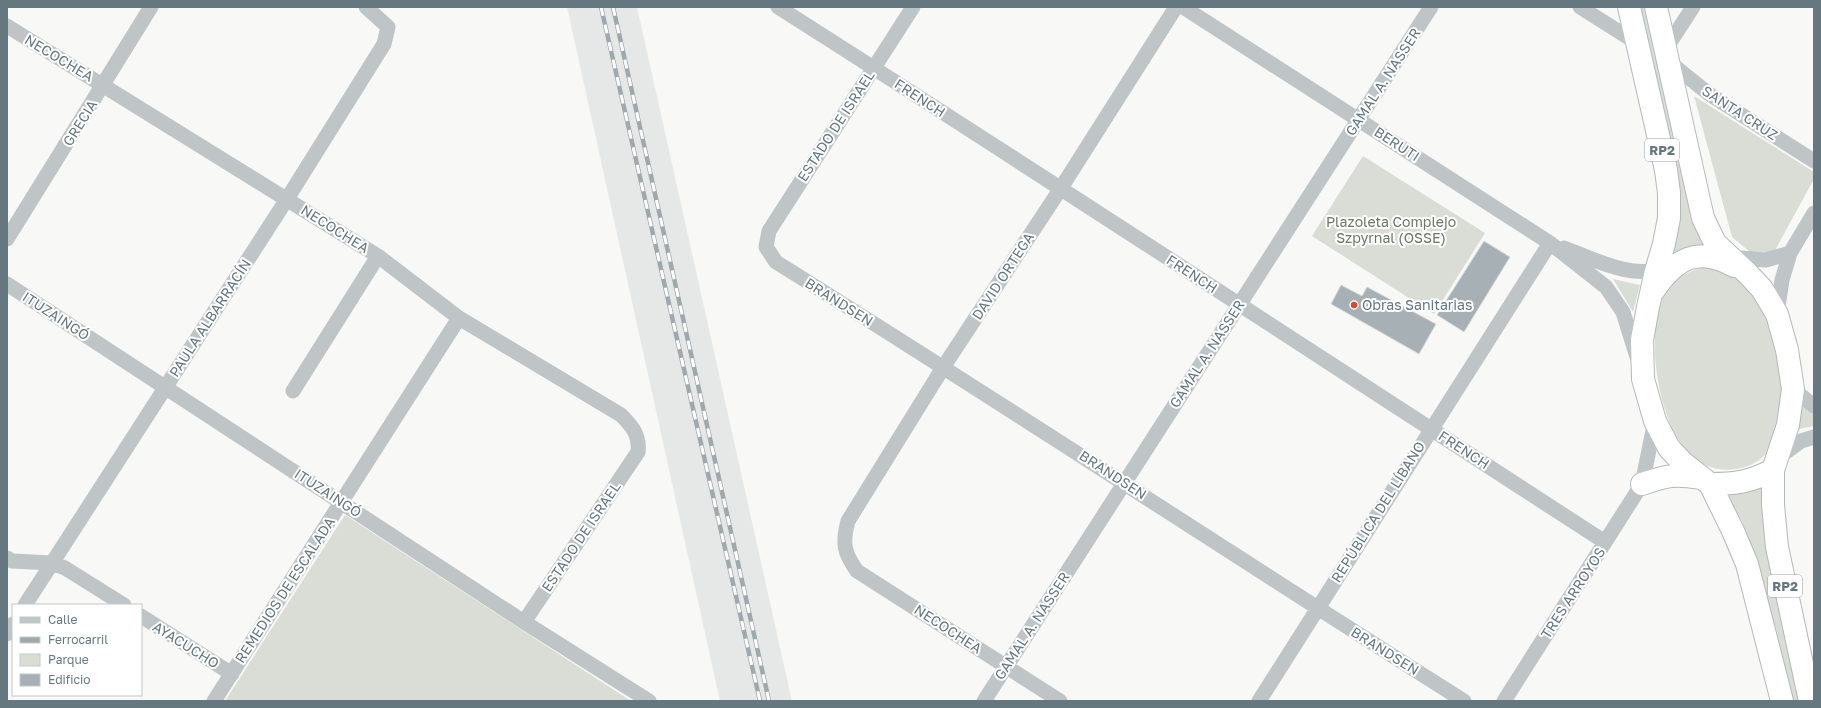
<svg xmlns="http://www.w3.org/2000/svg" width="1821" height="708" font-family="'Golos Text',sans-serif">
<style>
.built{fill:#e6e8e7}
.green{fill:#d9ddd5}
.building{fill:#a7b1b5;stroke:#dadad8}
.lines{fill:none;stroke-linecap:round;stroke-linejoin:round}
.trunk-casing{stroke:#b3b8ba;stroke-width:24}
.minor{stroke:#bfc5c7;stroke-width:15}
.trunk{stroke:#fff;stroke-width:22}
.rail-casing{stroke:#9fa8ac;stroke-width:4.5}
.rail{stroke:#fff;stroke-width:3;stroke-dasharray:9;stroke-linecap:butt}
.poi-dot{fill:#d84936;stroke:#fff;stroke-width:1.5}
.labels{text-anchor:middle;stroke-width:4;stroke-linejoin:round;paint-order:stroke}
.shield{fill:#fff;stroke:#93a0a5;stroke-width:1}
.shield-label{font-size:13px;font-weight:bold;fill:#65777f}
.street-label{font-size:14px;fill:#65777f;stroke:#fff}
.park-label{font-size:14px;fill:#697764;stroke:#fff}
.poi-label{font-size:14px;fill:#65777f;stroke:#fff;text-anchor:start}
</style>
<rect width="100%" height="100%" fill="#f8f8f6"/>
<path class="built" d="M 567,7 L 637,7 L 792,701 L 720,701 Z"/>
<path class="green" d="M 1641,7 L 1648,7 L 1708,245 L 1696,245 L 1673,255 L 1679,194 L 1673,153 Z
M 1694,96 L 1814,172 L 1814,179 L 1774,252 L 1750,252 L 1732,237 Z
M 1363,156 L 1485,233 L 1434,314 L 1312,236 Z
M 1713,265 C 1729,270 1737,275 1749,287 C 1767,307 1787,374 1784,401 C 1782,414 1777,429 1773,442 C 1769,454 1756,464 1745,467 C 1669,489 1649,372 1656,320 C 1657,313 1657,301 1661,296 C 1676,275 1689,271 1713,265 Z
M 1613,279 L 1640,285 L 1633,312 Z
M 1802,403 L 1814,413 L 1814,426 L 1798,429 Z
M 1767,480 L 1801,701 L 1793,701 L 1777,633 L 1752,547 L 1742,521 L 1725,494 Z
M 345,515 L 631,701 L 225,701 Z"/>
<path class="building" d="M 1484,241 L 1510,257 L 1464,332 L 1437,315 Z
M 1341,285 L 1362,296 L 1367,287 L 1436,324 L 1419,354 L 1331,304 Z"/>
<g class="lines">
<defs>
<path id="trunk" d="M 1629,7 L 1666,170 L 1669,193 L 1669,218 L 1664,244 L 1656,271 L 1648,307 L 1642,340 L 1643,379 L 1655,421 L 1669,448 L 1683,463 L 1710,484 L 1733,531 L 1747,564 L 1782,701
M 1656,7 L 1703,218 L 1715,243 L 1748,274 L 1762,289 L 1777,314 L 1787,350 L 1793,389 L 1788,425 L 1773,470 L 1773,505 L 1777,547 L 1810,701
M 1654,290 C 1676,258 1698,246 1734,266
M 1642,484 C 1668,475 1674,474 1701,478
M 1710,484 C 1736,484 1750,482 1773,470"/>
</defs>
<use href="#trunk" class="trunk-casing"/>
<path class="minor" d="M 778,7 C 1055,183 1330,364 1605,542
M 913,7 L 769,231 L 766,247 L 776,262 C 1007,406 1234,556 1464,701
M 1183,7 L 1550,243 L 1606,287 L 1623,312 L 1637,357
M 1580,7 L 1637,43
M 7,26 L 378,256 L 459,318 L 621,415 C 632,426 640,435 638,452 L 524,622
M 1665,50 L 1693,7
M 1668,61 L 1709,94 L 1814,161
M 7,239 L 151,7
M 1564,248 C 1594,259 1632,280 1664,268
M 1728,257 L 1766,260 L 1790,253
M 7,284 L 524,622 L 649,701
M 1777,314 L 1782,280 L 1790,253 L 1814,213
M 1793,389 L 1814,406
M 293,391 L 378,256
M 1778,458 L 1801,441 L 1814,437
M 7,558 L 12,561 L 52,563 L 65,568 L 124,605
M 25,605 L 287,199 L 384,44 L 388,27 L 366,7
M 141,616 L 232,674
M 7,634 L 13,624
M 214,701 L 459,318
M 984,701 L 1431,7
M 1060,701 L 857,571 C 844,553 842,543 848,521 L 944,366 L 1061,188 L 1176,7
M 1259,701 L 1550,243
M 1504,701 L 1642,484 L 1655,421"/>
<use href="#trunk" class="trunk"/>
<defs>
<path id="rail" d="M 601,7 L 760,701
M 613,7 L 769,701"/>
</defs>
<use href="#rail" class="rail-casing"/>
<use href="#rail" class="rail"/>
</g>
<circle class="poi-dot" cx="1354" cy="305" r="4"/>
<g class="labels">
<g class="shield">
<rect x="1645" y="139" width="34" height="22" rx="3"/>
<rect x="1768" y="575" width="34" height="22" rx="3"/>
</g>
<g class="shield-label">
<text x="1662" y="155">RP2</text>
<text x="1785" y="591">RP2</text>
</g>
<g class="street-label">
<text transform="translate(59 58) rotate(31)" y="5">NECOCHEA</text>
<text transform="translate(1383 82) rotate(-57)" y="5">GAMAL A. NASSER</text>
<text transform="translate(920 98) rotate(33)" y="5">FRENCH</text>
<text transform="translate(1740 113) rotate(33)" y="5">SANTA CRUZ</text>
<text transform="translate(80 123) rotate(-58)" y="5">GRECIA</text>
<text transform="translate(836 126) rotate(-57)" y="5">ESTADO DE ISRAEL</text>
<text transform="translate(1397 144) rotate(33)" y="5">BERUTI</text>
<text transform="translate(335 229) rotate(32)" y="5">NECOCHEA</text>
<text transform="translate(1192 274) rotate(33)" y="5">FRENCH</text>
<text transform="translate(1003 276) rotate(-57)" y="5">DAVID ORTEGA</text>
<text transform="translate(839 302) rotate(32)" y="5">BRANDSEN</text>
<text transform="translate(56 316) rotate(33)" y="5">ITUZAINGÓ</text>
<text transform="translate(210 318) rotate(-57)" y="5">PAULA ALBARRACÍN</text>
<text transform="translate(1207 354) rotate(-57)" y="5">GAMAL A. NASSER</text>
<text transform="translate(1464 450) rotate(33)" y="5">FRENCH</text>
<text transform="translate(1113 475) rotate(33)" y="5">BRANDSEN</text>
<text transform="translate(328 493) rotate(33)" y="5">ITUZAINGÓ</text>
<text transform="translate(1378 512) rotate(-58)" y="5">REPÚBLICA DEL LÍBANO</text>
<text transform="translate(581 537) rotate(-56)" y="5">ESTADO DE ISRAEL</text>
<text transform="translate(285 590) rotate(-57)" y="5">REMEDIOS DE ESCALADA</text>
<text transform="translate(1573 593) rotate(-57)" y="5">TRES ARROYOS</text>
<text transform="translate(1032 626) rotate(-57)" y="5">GAMAL A. NASSER</text>
<text transform="translate(948 629) rotate(33)" y="5">NECOCHEA</text>
<text transform="translate(186 645) rotate(32)" y="5">AYACUCHO</text>
<text transform="translate(1385 651) rotate(32)" y="5">BRANDSEN</text>
</g>
<g class="park-label">
<text x="1391" y="227">Plazoleta Complejo<tspan x="1391" dy="16">Szpyrnal (OSSE)</tspan></text>
</g>
<g class="poi-label">
<text x="1362" y="310">Obras Sanitarias</text>
</g>
</g>
<rect width="1821" height="708" fill="none" stroke="#65777f" stroke-width="16"/>
<rect x="12" y="604" width="130" height="92" fill="#ffffff" stroke="#c1c9cc"/>
<rect x="20" y="617" width="20" height="6" fill="#bfc5c7" stroke="#c1c9cc"/>
<text x="48" y="624" font-size="12" fill="#65777f">Calle</text>
<rect x="20" y="637" width="20" height="6" fill="#9fa8ac" stroke="#c1c9cc"/>
<text x="48" y="644" font-size="12" fill="#65777f">Ferrocarril</text>
<rect x="20" y="654" width="20" height="12" fill="#d9ddd5" stroke="#c1c9cc"/>
<text x="48" y="664" font-size="12" fill="#65777f">Parque</text>
<rect x="20" y="674" width="20" height="12" fill="#a7b1b5" stroke="#c1c9cc"/>
<text x="48" y="684" font-size="12" fill="#65777f">Edificio</text>
</svg>
